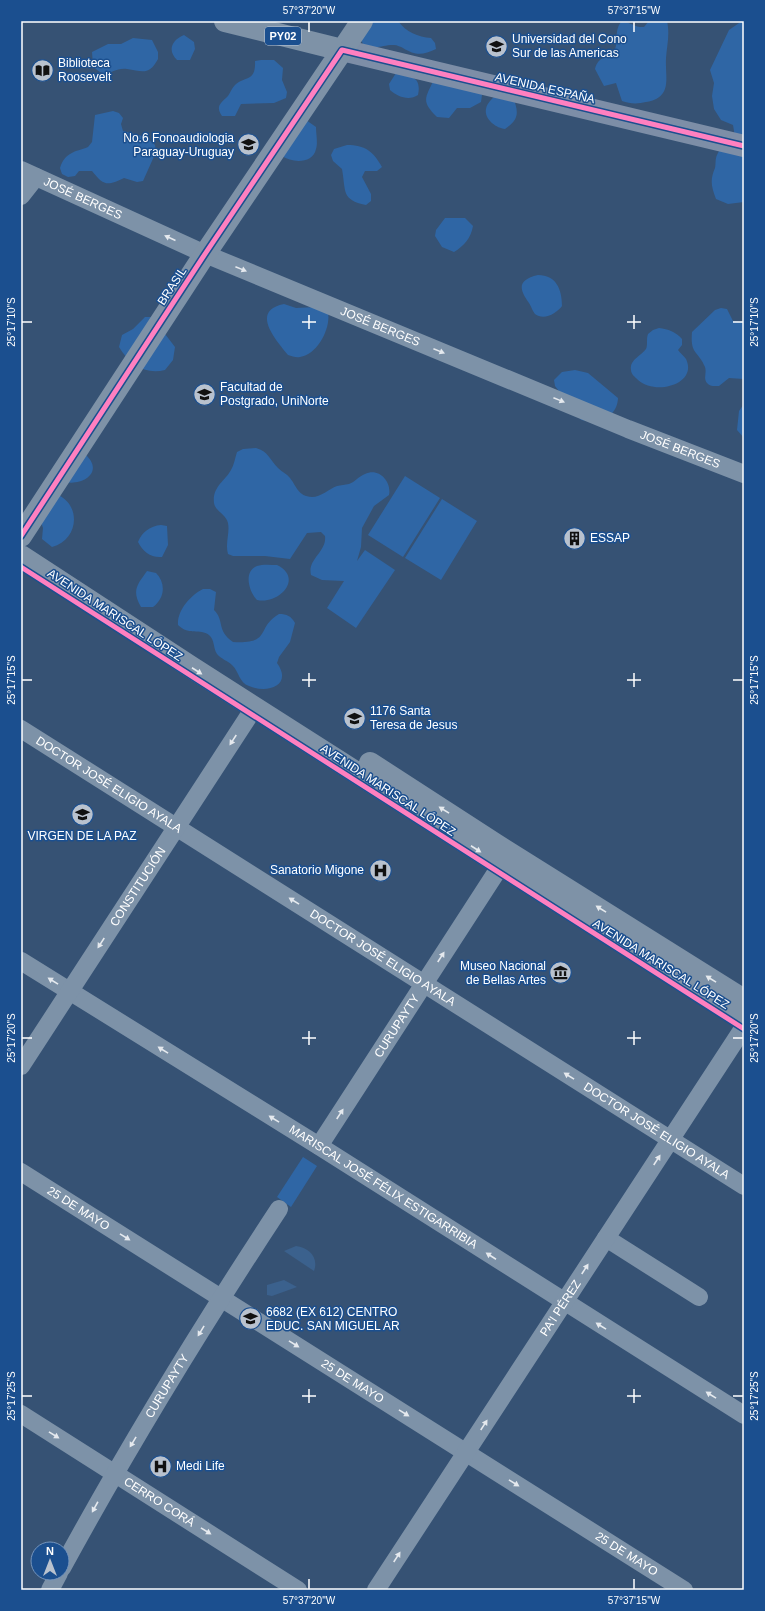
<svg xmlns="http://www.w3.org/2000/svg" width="765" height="1611" font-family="Helvetica,sans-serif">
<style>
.green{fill:#2f66a5}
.water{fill:#3b618d}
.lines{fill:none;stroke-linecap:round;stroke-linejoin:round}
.minor{stroke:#7d92a8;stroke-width:18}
.major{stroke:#7d8ea7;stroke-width:22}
.highway{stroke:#7e92a7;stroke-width:22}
.cycleway-casing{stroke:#1b4f8f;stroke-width:8}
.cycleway{stroke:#ff80c0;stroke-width:5}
.oneway{fill:#e5e9ee}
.oneway2{fill:#e5e9ed}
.ticks{fill:none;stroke:#fff;stroke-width:1.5}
.labels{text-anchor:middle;stroke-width:3;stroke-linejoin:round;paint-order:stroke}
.shield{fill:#1b4f8f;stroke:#bbcadd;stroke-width:1}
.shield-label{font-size:11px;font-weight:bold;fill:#fff}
.poi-label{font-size:12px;fill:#fff;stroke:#1b4f8f;text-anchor:start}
.street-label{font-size:12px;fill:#fff;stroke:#1b4f8f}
.neatline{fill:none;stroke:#fff;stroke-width:1.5}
.ticks-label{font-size:10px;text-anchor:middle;fill:#fff}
</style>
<rect width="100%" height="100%" fill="#365274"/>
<path class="green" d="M 365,21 L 398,21 C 406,32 418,37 431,38 L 435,43 L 436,49 C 423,55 416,56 403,48 C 401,47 397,45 394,45 C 380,45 380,50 363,45 L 361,38 Z
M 649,21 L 667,21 C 670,34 667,45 666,58 C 665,79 673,97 646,102 C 638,104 630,104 622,101 L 616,83 L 604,86 L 595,69 C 599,55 606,60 613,52 C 620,45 613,32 621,22 C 630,21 635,28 644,27 Z
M 742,21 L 744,21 L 744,202 L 728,204 L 716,199 C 711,186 710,180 715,168 C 716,164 715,159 717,155 C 720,147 729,142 735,137 L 733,125 L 721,120 L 714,109 L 712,96 L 714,83 L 710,70 L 729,30 Z
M 184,35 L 194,42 L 195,49 L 190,60 L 177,60 C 167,50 172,40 184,35 Z
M 133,38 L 152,40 L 158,52 L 158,59 C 149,76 142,71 127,69 C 111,67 107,82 93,66 L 92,52 L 108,44 L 121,44 Z
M 261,60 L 274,60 L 283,68 L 282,80 L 287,92 L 286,98 L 274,103 L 241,104 L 235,116 L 222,116 C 215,106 221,103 228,96 C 230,93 232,88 235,85 C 245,76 256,82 255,61 Z
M 396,73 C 410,76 422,76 418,95 C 409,101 398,97 390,90 L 389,84 Z
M 434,79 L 480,89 L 482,95 L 481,102 L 470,108 L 457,108 L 449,118 L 437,117 C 420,100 426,98 434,79 Z
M 496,95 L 513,97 C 519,113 519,119 505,129 C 496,128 484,119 486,109 C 487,103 492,99 496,95 Z
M 113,111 L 119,113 L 123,118 L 121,124 L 123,131 L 146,137 L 155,145 L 156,152 L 143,181 L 137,182 L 124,178 C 107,186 104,186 92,171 L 79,171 L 75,176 L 68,177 L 62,174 L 60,168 C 65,152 75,152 88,147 L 92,142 L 95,115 Z
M 306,120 L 316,127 C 316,134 318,143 316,149 C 313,164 292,163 282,156 Z
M 347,145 C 365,145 373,151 382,167 L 377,171 L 365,171 L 362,177 L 371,194 L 371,201 L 366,205 C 341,200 346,191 342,169 L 333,161 L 331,155 L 334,149 Z
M 445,218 L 465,218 L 473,226 C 471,238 464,246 454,252 L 442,247 L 435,236 L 436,230 Z
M 538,275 C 556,275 562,289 562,306 C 557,313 544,321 535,314 C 533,312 531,306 529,303 C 519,289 517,280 538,275 Z
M 284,304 L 296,308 L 316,307 L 328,312 C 331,328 318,354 300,357 C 296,358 292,356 288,355 C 277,341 249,311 284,304 Z
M 721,308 L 727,309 L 733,321 L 744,322 L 744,379 L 729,378 L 719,386 C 715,386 710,387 707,383 C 703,378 707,373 705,367 C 698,350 690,355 692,332 L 715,310 Z
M 145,317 L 152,317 L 175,347 L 173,360 L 165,370 C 145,375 129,364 119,347 L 122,335 L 133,329 Z
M 659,328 C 668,329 676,332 682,339 L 682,345 L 678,350 C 680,353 684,356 686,359 C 698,384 656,396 638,380 C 635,377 631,374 631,370 C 629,360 641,356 646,349 C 648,344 646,339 648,334 L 653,330 Z
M 575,370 L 588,373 L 618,398 C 617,418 598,424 581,420 L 555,386 L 554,380 L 562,372 Z
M 744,404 L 744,438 L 737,430 L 739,411 Z
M 256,448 C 268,451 270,460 278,468 C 282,472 287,474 290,478 C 297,487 298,496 312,497 C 321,497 329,489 337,486 C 341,485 345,485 349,484 C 355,482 359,476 365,474 C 379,467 392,482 389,495 L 374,506 L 362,528 L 361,547 L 357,561 L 365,550 L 395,570 L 356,628 L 327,608 L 344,581 L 322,580 L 311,575 C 307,559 327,552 325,536 L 321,532 L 307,533 L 290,559 L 265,556 L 233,556 L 228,554 C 225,543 230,533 228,523 C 226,514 215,511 214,503 C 212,487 225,481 231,470 C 234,465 235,458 237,452 L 243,449 Z
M 86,455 C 104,472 83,486 65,482 Z
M 405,476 L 440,498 L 403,557 L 368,535 Z
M 56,494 C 82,504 79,540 52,547 L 42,539 L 43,528 L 41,522 Z
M 442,499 L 477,521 L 441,580 L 405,558 Z
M 161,525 L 167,526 L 168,545 L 162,557 C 151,558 143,552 138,542 C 142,532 150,526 161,525 Z
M 277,565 C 304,578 279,605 257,600 C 249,592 243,571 257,566 C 263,564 271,565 277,565 Z
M 147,571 L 156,573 C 166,583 165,598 153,607 L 141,607 C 131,590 138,584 147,571 Z
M 203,589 L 210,589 L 216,592 L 214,610 C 225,621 216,630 233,642 C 273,644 255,628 279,614 C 287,614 291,616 295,623 L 290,642 L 279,657 L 277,663 C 293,685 268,694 249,686 C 239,683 239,671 232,665 C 228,661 221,659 217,654 C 213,648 215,640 209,635 C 200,628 189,636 178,625 C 177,610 191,595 203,589 Z
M 303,1157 L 317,1166 L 291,1207 L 277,1197 Z"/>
<path class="water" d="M 296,1246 C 309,1248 319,1257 314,1271 L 284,1251 Z
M 284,1280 L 297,1287 L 272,1296 L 267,1295 L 267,1285 Z"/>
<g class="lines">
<g class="minor">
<path id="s1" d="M 21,170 L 205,254 L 628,429 L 744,474"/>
<path d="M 21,196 L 36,177"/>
<path id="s2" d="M 21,729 L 744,1186"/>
<path id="s3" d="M 21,961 L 319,1146 L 744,1415"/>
<path id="s4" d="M 21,1066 L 254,708"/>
<path id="s5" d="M 319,1146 L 501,865"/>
<path id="s6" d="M 21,1172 L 684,1590"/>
<path d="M 606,1238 L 699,1297"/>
<path id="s7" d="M 21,1414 L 298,1590"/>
<path id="s8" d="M 62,1568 C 129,1445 202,1326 279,1209"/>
<path d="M 50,1590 L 59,1573"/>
<path id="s9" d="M 376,1590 L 744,1027"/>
</g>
<path class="major" d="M 342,50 L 744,146"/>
<path class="highway" d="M 225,21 L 342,50
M 21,536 L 205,254 L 362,21
M 21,556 L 191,667 L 744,1020
M 370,763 L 495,844 L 744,1000"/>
<defs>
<path id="cycleway" d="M 21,536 L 205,254 L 342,50 L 744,146
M 21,567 L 744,1029"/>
</defs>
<use href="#cycleway" class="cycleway-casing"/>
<use href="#cycleway" class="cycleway"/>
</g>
<defs><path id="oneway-solid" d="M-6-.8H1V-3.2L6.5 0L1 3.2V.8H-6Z"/></defs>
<g class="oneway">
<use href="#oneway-solid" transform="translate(170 238) rotate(-156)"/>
<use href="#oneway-solid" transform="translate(241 269) rotate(22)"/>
<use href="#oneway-solid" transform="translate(439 351) rotate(22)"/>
<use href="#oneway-solid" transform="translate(559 400) rotate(22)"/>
<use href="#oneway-solid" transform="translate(233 740) rotate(123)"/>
<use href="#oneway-solid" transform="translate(294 901) rotate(-148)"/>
<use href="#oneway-solid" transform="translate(101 943) rotate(123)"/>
<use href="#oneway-solid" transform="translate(441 957) rotate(-57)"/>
<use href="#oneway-solid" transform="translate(53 981) rotate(-148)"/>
<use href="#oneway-solid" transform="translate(163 1050) rotate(-148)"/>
<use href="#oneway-solid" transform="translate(569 1076) rotate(-148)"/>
<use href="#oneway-solid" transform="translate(340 1114) rotate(-57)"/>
<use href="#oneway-solid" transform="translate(274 1119) rotate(-148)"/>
<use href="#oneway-solid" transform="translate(657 1160) rotate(-57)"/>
<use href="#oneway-solid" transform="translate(125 1237) rotate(32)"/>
<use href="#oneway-solid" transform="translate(491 1256) rotate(-147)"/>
<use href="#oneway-solid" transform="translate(585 1269) rotate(-57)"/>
<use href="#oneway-solid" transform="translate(601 1326) rotate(-148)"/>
<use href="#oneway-solid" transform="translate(201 1331) rotate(121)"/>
<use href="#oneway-solid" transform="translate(294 1344) rotate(32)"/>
<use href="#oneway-solid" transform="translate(711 1395) rotate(-148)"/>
<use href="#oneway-solid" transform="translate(404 1413) rotate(32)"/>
<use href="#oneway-solid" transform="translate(484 1425) rotate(-57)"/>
<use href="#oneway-solid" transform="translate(54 1435) rotate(32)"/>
<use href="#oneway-solid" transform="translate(133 1442) rotate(121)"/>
<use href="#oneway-solid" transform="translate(514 1483) rotate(32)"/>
<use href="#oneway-solid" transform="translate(95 1507) rotate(119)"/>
<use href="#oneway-solid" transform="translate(206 1531) rotate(32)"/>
<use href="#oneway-solid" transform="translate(397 1557) rotate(-57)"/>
</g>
<g class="oneway2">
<use href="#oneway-solid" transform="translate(197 671) rotate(33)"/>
<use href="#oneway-solid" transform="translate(444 810) rotate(-148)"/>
<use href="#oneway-solid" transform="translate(476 849) rotate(33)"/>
<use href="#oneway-solid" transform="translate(601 909) rotate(-148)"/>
<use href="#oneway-solid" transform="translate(711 979) rotate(-148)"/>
</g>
<path class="ticks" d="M 309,22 L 309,32M 634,22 L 634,32M 309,315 L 309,329M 634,315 L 634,329M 22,322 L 32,322M 302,322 L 316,322M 627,322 L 641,322M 733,322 L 743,322M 309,673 L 309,687M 634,673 L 634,687M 22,680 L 32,680M 302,680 L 316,680M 627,680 L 641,680M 733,680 L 743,680M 309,1031 L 309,1045M 634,1031 L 634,1045M 22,1038 L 32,1038M 302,1038 L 316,1038M 627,1038 L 641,1038M 733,1038 L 743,1038M 309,1389 L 309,1403M 634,1389 L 634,1403M 22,1396 L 32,1396M 302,1396 L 316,1396M 627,1396 L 641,1396M 733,1396 L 743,1396M 309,1579 L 309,1589M 634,1579 L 634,1589"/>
<defs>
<symbol id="university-disc" viewBox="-11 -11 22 22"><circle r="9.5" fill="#b9c2ce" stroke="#1b4f8f"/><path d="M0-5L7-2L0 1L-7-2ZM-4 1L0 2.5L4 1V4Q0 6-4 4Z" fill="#111"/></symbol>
<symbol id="library-disc" viewBox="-11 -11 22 22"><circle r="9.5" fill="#b9c2ce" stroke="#1b4f8f"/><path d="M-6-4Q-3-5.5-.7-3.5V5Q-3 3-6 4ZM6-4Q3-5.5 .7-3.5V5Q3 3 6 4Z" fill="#111"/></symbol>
<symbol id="school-disc" viewBox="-11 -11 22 22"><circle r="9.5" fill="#b9c2ce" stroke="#1b4f8f"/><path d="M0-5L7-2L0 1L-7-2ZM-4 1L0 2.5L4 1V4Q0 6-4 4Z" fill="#111"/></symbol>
<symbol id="building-disc" viewBox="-11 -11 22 22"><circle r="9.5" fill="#b9c2ce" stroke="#1b4f8f"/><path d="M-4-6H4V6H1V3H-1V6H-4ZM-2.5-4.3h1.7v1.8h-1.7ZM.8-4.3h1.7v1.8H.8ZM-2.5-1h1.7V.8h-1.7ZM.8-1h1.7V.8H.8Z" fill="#111"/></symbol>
<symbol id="hospital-disc" viewBox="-11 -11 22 22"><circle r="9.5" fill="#b9c2ce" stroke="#1b4f8f"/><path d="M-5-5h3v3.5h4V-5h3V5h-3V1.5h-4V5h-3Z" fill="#111"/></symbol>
<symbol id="museum-disc" viewBox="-11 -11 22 22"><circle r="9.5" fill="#b9c2ce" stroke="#1b4f8f"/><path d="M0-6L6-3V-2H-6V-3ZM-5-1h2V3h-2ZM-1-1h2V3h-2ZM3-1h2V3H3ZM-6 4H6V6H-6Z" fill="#111"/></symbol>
</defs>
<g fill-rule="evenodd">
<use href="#university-disc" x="484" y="34" width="25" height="25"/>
<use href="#library-disc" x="30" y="58" width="25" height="25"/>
<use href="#school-disc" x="236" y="132" width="25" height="25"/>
<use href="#university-disc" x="192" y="382" width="25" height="25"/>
<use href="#building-disc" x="562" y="526" width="25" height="25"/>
<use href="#school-disc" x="342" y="706" width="25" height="25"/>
<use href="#school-disc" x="70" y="802" width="25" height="25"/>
<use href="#hospital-disc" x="368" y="858" width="25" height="25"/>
<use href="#museum-disc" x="548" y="960" width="25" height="25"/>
<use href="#school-disc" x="238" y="1306" width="25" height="25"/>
<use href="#hospital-disc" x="148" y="1454" width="25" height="25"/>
</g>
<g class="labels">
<rect class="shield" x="265" y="27" width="36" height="18" rx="3"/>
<g class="shield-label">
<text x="283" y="40">PY02</text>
</g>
<g class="poi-label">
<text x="512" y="43">Universidad del Cono<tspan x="512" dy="14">Sur de las Americas</tspan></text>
<text x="58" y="67">Biblioteca<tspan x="58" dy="14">Roosevelt</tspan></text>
<text x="234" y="142" text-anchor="end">No.6 Fonoaudiologia<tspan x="234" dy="14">Paraguay-Uruguay</tspan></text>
<text x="220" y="391">Facultad de<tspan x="220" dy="14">Postgrado, UniNorte</tspan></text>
<text x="590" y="542">ESSAP</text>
<text x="370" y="715">1176 Santa<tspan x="370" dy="14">Teresa de Jesus</tspan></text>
<text x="82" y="840" text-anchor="middle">VIRGEN DE LA PAZ</text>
<text x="364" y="874" text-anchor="end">Sanatorio Migone</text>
<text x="546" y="970" text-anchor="end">Museo Nacional<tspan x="546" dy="14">de Bellas Artes</tspan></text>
<text x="266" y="1316">6682 (EX 612) CENTRO<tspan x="266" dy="14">EDUC. SAN MIGUEL AR</tspan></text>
<text x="176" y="1470">Medi Life</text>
</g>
<g class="street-label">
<text transform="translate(545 88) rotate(13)" y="4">AVENIDA ESPAÑA</text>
<text dy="4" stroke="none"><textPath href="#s1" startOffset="68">JOSÉ BERGES</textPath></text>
<text transform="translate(172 286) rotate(-57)" y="4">BRASIL</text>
<text dy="4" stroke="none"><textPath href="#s1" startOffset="392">JOSÉ BERGES</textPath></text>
<text dy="4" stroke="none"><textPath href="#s1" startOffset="716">JOSÉ BERGES</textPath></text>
<text transform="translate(115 615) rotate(33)" y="4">AVENIDA MARISCAL LÓPEZ</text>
<text dy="4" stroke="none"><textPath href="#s2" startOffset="104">DOCTOR JOSÉ ELIGIO AYALA</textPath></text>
<text transform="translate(388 790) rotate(33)" y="4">AVENIDA MARISCAL LÓPEZ</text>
<text dy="4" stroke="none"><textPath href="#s4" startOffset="214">CONSTITUCIÓN</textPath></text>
<text dy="4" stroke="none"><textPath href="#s2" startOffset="428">DOCTOR JOSÉ ELIGIO AYALA</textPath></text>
<text transform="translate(661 964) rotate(32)" y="4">AVENIDA MARISCAL LÓPEZ</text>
<text dy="4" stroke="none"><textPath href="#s5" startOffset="143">CURUPAYTY</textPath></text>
<text dy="4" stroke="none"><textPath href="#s2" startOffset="752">DOCTOR JOSÉ ELIGIO AYALA</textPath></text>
<text dy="4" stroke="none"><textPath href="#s3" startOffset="427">MARISCAL JOSÉ FÉLIX ESTIGARRIBIA</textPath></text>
<text dy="4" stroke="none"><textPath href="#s6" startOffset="68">25 DE MAYO</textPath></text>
<text dy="4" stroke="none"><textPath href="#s9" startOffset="337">PA'I PÉREZ</textPath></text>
<text dy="4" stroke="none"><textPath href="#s6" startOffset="392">25 DE MAYO</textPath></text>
<text dy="4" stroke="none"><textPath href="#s8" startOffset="210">CURUPAYTY</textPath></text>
<text dy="4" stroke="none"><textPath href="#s7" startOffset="164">CERRO CORÁ</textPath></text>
<text dy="4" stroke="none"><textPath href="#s6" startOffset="716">25 DE MAYO</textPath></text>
</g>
</g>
<rect width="765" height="1611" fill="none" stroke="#1b4f8f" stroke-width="44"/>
<g transform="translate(50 1561)"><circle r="19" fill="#1b4f8f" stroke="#7695bc"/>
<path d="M0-3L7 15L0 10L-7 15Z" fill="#b9c2ce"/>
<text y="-6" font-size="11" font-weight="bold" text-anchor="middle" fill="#ffffff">N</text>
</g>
<rect x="22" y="22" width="721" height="1567" class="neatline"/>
<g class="ticks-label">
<text x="309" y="14">57°37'20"W</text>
<text x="634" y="14">57°37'15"W</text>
<text transform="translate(11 322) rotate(-90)" y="4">25°17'10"S</text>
<text transform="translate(754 322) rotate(-90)" y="4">25°17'10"S</text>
<text transform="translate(11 680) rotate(-90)" y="4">25°17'15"S</text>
<text transform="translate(754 680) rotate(-90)" y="4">25°17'15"S</text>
<text transform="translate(11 1038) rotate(-90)" y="4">25°17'20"S</text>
<text transform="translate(754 1038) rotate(-90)" y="4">25°17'20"S</text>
<text transform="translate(11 1396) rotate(-90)" y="4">25°17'25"S</text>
<text transform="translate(754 1396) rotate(-90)" y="4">25°17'25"S</text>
<text x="309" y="1604">57°37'20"W</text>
<text x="634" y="1604">57°37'15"W</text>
</g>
</svg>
